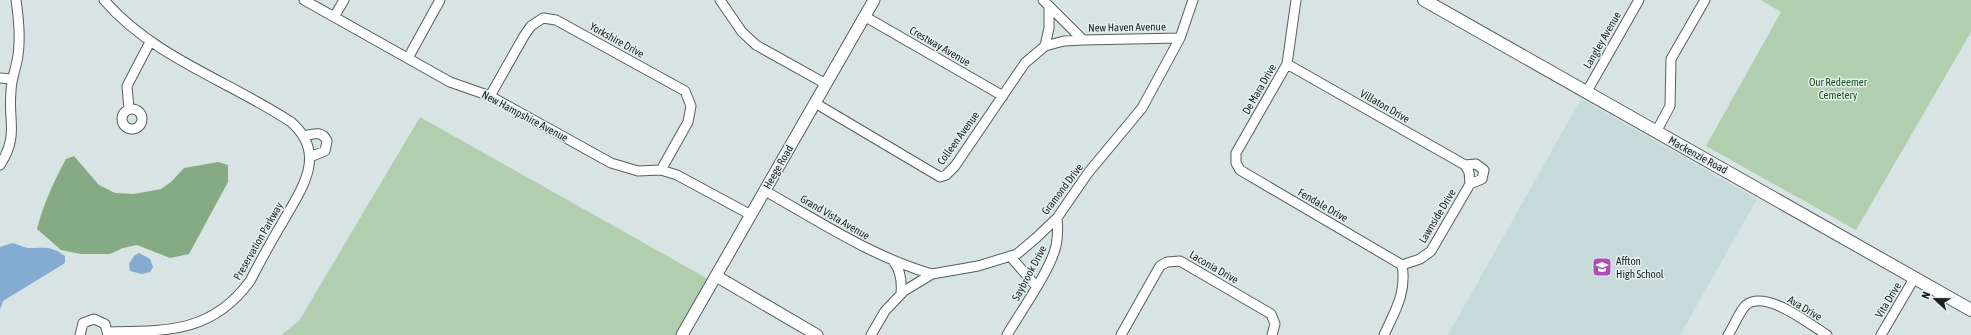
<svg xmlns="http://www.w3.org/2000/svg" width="1971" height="335" font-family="'Asap Condensed',sans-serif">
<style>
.built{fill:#c5dad9}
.green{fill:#b1cfaf}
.forest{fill:#86ab84}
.water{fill:#84acd1}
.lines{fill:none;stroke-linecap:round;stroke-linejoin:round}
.minor-casing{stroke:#555f5e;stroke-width:11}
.tertiary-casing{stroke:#555f5e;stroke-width:13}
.secondary-casing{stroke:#555f5e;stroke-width:14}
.minor{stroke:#fff;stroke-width:9}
.tertiary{stroke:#fff;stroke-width:11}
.secondary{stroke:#fff;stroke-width:12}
.labels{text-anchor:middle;stroke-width:3;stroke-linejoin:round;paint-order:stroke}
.street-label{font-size:11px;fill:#1d2121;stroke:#e5f1f0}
.park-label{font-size:11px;fill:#1a4f1b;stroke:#e5f1f0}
.poi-label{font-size:11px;fill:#1d2121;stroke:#e5f1f0;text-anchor:start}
</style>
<rect width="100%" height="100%" fill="#d8e3e3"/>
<path class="built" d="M 1581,99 L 1757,199 L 1680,335 L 1448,335 Z"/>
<path class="green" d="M 1761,0 L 1971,0 L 1971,32 L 1856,230 L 1706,146 L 1781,12 Z
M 420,117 L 708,279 L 676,335 L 281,335 L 299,321 Z"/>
<path class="forest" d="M 74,156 L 99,185 L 115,193 L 134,194 L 161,189 L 171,182 L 184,168 L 218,162 L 228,165 L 228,182 L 189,254 L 170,258 L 137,245 L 123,248 L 110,254 L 81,254 L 61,250 L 37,229 C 43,205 54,181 66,159 Z"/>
<path class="water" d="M 12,243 C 17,244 23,247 28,248 C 45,248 50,245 65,256 L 65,263 L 3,301 L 0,310 L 0,247 Z
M 139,253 L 150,259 L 153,267 L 150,272 L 142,274 L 130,271 L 129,264 L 134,256 Z"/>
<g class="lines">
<defs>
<path id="minor" d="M 104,0 C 153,57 229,81 291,122 C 329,155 300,191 281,225 C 270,243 260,262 250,281 C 212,333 167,331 108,332
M 304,0 L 450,82 L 490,96 L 611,163 L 638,171 L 661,170 L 677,175 L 751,215
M 720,0 L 742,32 L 756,45 L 826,84
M 1043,0 L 1083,40
M 1296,0 L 1287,64 L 1236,153 L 1236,163 L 1240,170 L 1402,265
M 864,16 L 1003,96
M 334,17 L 344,0
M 1045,46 L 1049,28 L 1049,6
M 408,58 L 440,0
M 1287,64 L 1465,165 L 1469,172 L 1470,184 L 1431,251 L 1420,259 L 1402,265
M 0,78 L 12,79
M 1586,93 L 1639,0
M 490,96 L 524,36 L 531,26 L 543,18 L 556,20 L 685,91 L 691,106 L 688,122 L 661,170
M 815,103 L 940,177 L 946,175 L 955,166 L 1025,63 L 1045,46 L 1064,41 L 1083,40 L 1180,38
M 129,109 L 127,86 L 150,42
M122 119a10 10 0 1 1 20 0a10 10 0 1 1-20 0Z
M 1656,132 L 1670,106 L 1671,59 L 1705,0
M 303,136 C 313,134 322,130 327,141 L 325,151 L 310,157
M 0,165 C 19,136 8,122 11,91 C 11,81 15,71 17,61 C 21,42 19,20 16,0
M 1465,165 L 1476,164 L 1484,170 L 1482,179 L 1470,184
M 765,191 C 819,221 872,257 932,274
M 1010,256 L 1036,286
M 894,262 C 901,271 902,282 901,294
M 80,335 L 83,323 L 94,319 L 105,324 L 108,335
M 871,335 L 885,311 L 904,291 L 932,274 L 978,266 L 1017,254 L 1036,238 L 1057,218 L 1088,173 L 1142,108 L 1180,38 L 1193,0
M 1007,335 C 1021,311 1050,271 1056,246 C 1058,236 1058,227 1057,218
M 1121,335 L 1160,266 L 1167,262 L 1180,261 L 1271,314 L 1275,324 L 1272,335
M 1384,335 C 1395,311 1407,292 1402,265
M 1728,335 C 1733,328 1740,310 1746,305 C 1766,289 1809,324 1827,335
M 1881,335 L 1915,277"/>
<path id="tertiary" d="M 716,276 L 817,335
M 682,335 L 874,0"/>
<path id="secondary" d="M 1424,0 L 1971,310"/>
</defs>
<use href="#minor" class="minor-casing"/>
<use href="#tertiary" class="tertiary-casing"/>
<use href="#secondary" class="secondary-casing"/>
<use href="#minor" class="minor"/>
<use href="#tertiary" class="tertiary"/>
<use href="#secondary" class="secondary"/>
</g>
<defs>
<symbol id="school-square" viewBox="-11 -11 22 22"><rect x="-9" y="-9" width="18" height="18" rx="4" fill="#ad4db6" stroke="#e5f1f0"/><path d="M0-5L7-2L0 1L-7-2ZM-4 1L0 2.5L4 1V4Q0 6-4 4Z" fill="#fff"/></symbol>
</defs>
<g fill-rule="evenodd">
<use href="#school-square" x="1591" y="256" width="22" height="22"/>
</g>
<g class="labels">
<g class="street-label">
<text transform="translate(1127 27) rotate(-1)" y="4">New Haven Avenue</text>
<text transform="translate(617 40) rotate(29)" y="4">Yorkshire Drive</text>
<text transform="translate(1602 40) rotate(-60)" y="4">Langley Avenue</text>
<text transform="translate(940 46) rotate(30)" y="4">Crestway Avenue</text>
<text transform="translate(1259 89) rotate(-60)" y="4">De Mara Drive</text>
<text transform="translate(1385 106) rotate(30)" y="4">Villaton Drive</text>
<text transform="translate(525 116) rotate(28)" y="4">New Hampshire Avenue</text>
<text transform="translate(958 138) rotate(-54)" y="4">Colleen Avenue</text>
<text transform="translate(1698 155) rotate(29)" y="4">Mackenzie Road</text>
<text transform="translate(778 167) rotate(-60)" y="4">Heege Road</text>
<text transform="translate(1062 189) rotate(-53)" y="4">Gramond Drive</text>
<text transform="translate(1323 205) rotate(30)" y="4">Fendale Drive</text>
<text transform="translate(1437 216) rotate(-59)" y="4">Lawnside Drive</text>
<text transform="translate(835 217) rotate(30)" y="4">Grand Vista Avenue</text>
<text transform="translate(258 241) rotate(-60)" y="4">Preservation Parkway</text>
<text transform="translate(1214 267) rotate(30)" y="4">Laconia Drive</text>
<text transform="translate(1029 273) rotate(-62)" y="4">Saybrook Drive</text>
<text transform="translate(1888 300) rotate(-59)" y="4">Vita Drive</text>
<text transform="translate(1805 308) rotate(31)" y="4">Ava Drive</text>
</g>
<g class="park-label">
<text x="1838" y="86">Our Redeemer<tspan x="1838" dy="13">Cemetery</tspan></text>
</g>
<g class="poi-label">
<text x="1616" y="265">Affton<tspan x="1616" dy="13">High School</tspan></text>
</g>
</g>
<g transform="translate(1935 299) rotate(292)" stroke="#e5f1f0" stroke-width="3" paint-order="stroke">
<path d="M0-3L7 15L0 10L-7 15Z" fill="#1d2121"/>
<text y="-6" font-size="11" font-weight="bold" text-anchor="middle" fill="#1d2121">N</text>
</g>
</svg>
